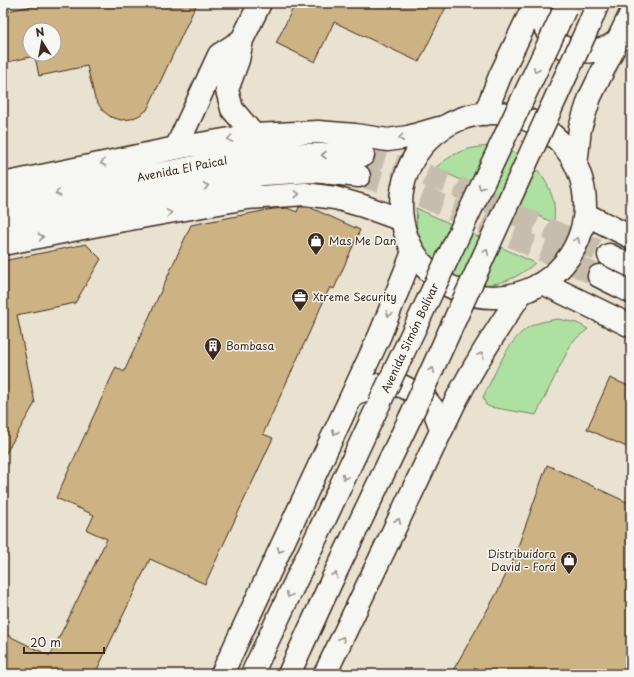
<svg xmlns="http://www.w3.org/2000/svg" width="634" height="677" font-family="'Playpen Sans',sans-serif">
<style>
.green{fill:#aee0a1;stroke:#748560}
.building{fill:#cdb383;stroke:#3b2a1e;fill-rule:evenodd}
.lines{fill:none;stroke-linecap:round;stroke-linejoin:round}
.major-tunnel{stroke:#c7bdad;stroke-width:22;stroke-dasharray:22 11;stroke-linecap:butt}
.minor-casing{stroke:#3b2a1e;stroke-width:25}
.major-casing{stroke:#3b2a1e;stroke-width:25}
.minor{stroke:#f6f6f2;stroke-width:22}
.major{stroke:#f6f6f2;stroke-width:22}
.major-bridge-casing{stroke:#3b2a1e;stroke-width:25;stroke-linecap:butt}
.major-bridge{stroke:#f6f6f2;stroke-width:22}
.oneway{stroke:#989088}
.labels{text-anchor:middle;stroke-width:3;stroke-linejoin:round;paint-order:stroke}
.street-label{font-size:11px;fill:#3b2a1e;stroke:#f6f6f2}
.poi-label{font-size:11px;fill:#3b2a1e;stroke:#f6f6f2;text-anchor:start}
</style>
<rect width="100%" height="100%" fill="#eae2d1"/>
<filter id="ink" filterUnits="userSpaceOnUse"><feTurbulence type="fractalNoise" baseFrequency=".025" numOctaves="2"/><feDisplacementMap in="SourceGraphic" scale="8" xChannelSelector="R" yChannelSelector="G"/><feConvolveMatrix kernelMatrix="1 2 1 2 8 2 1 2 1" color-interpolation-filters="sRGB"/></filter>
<g filter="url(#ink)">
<path class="green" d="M 488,146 C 494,147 501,148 507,150 C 531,157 549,179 554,204 C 555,210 554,217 554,223 L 435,168 C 456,152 461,149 488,146 Z
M 416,208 L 535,263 C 522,274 509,282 492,284 C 458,288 424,261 417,229 C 416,222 417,214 416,208 Z
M 558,319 L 577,323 L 588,329 L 572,342 L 536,415 L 490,407 L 486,405 L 483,397 C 494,376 507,342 526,329 C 535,322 547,321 558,319 Z"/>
<path class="building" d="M 47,3 L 197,3 L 147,110 L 140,115 L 131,119 L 121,120 L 111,117 L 103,111 L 95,99 L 87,66 L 39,76 L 35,56 L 3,63 L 3,12 ZM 30,30 L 54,30 L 54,54 L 30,54 Z
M 293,3 L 448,3 L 419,62 L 334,22 L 315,62 L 276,43 L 295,4 Z
M 299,207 L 309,207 L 360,230 L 334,289 L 330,287 L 263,434 L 273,438 L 205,584 L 150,559 L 95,674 L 3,674 L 3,633 L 50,656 L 107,539 L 87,530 L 94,515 L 56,498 L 116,367 L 124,372 L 191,225 L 273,209 L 287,208 L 297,212 Z
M 86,244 L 101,259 L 75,303 L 17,315 L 35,403 L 3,458 L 3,261 Z
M 610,378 L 631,387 L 631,449 L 587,429 Z
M 547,465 L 631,504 L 631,674 L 451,674 L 498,591 L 514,558 Z"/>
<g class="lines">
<path class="major-tunnel" d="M 363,155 L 447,182 L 536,224 L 609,255
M 359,176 L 404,188 L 599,276"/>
<defs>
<path id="minor" d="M 254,135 L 232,109 L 227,90 L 238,60 L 242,40 L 260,3
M 176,148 L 219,55 L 242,40"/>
<path id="major" d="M 537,3 C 540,13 544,30 551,38 C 567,56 599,55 617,41
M 589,25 L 598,3
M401 205a92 92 0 1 1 184 0a92 92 0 1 1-184 0Z
M 485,114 L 500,76 L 535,3
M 576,166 L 580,128 L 590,97 L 631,13
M 3,184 L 176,148 L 254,135 L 318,132 L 355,135 L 388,140 L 408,137 L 439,128
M 3,204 L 258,155 L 363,155
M 585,214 L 631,237
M 3,226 L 263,174 L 313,171 L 359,176
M 3,244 L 113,222 L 247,198 L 305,194 L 335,198 L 363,206 L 402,220
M 609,255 L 631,266
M 599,276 L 631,292
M 543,283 L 631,326
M 353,394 L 382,384 L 402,386 L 424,397 L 434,410 L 441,429
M 222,674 L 380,335 L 413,252
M 252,674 L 379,404
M 289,674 L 332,580 L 410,418
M 325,674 L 454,404 C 474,365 497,329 522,292"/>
</defs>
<use href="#minor" class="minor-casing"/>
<use href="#major" class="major-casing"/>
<use href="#minor" class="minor"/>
<use href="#major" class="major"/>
<defs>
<path id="major-bridge" d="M 379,404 L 565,9
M 410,418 L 589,25"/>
</defs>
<use href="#major-bridge" class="major-bridge-casing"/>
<use href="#major-bridge" class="major-bridge"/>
</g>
<defs><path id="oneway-chevron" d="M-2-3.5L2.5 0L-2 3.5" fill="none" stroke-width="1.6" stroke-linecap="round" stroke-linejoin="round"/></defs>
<g class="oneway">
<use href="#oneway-chevron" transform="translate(536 70) rotate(115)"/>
<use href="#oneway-chevron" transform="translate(401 138) rotate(173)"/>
<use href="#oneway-chevron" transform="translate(230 139) rotate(170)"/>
<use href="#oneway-chevron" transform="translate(324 155) rotate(-180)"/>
<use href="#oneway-chevron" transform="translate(103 163) rotate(168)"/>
<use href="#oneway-chevron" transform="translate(206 186) rotate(-11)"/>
<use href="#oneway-chevron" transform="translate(481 187) rotate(115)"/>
<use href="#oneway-chevron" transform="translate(58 193) rotate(169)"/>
<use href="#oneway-chevron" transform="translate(297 194) rotate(-4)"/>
<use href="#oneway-chevron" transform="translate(169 213) rotate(-10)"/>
<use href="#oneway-chevron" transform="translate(41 237) rotate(-11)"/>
<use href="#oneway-chevron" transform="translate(577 240) rotate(-67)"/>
<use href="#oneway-chevron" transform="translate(486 252) rotate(-66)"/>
<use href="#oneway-chevron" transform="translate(389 314) rotate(111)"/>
<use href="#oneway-chevron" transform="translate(481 355) rotate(-59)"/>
<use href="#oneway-chevron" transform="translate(432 370) rotate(-66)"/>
<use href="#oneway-chevron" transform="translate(335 432) rotate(115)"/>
<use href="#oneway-chevron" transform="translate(345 477) rotate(115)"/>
<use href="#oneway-chevron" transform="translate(398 521) rotate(-65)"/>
<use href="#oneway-chevron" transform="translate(280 550) rotate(115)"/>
<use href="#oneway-chevron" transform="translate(335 575) rotate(-64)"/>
<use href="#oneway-chevron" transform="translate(289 595) rotate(115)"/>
<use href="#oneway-chevron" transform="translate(342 639) rotate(-65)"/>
</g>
</g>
<defs>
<symbol id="shop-pin" viewBox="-11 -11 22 30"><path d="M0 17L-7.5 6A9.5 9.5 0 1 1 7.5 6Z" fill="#3b2a1e" stroke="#f6f6f2"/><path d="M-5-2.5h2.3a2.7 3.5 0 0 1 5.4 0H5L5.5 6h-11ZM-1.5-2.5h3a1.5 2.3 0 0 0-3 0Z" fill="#fff"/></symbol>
<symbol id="office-pin" viewBox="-11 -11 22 30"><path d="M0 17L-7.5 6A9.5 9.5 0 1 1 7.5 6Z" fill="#3b2a1e" stroke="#f6f6f2"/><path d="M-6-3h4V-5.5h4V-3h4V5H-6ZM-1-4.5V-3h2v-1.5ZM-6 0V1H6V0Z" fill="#fff"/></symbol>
<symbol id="building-pin" viewBox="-11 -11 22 30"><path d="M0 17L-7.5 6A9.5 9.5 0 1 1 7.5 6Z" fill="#3b2a1e" stroke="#f6f6f2"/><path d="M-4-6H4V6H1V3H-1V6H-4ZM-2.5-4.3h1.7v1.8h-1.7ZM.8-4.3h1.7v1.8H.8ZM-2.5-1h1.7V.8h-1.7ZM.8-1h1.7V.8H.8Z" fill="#fff"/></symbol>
</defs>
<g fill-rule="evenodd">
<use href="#shop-pin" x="306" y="231" width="20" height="27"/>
<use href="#office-pin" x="290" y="287" width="20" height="27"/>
<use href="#building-pin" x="203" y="336" width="20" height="27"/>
<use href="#shop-pin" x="559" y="550" width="20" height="27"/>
</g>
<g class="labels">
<g class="street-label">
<text transform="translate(182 169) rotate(-11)" y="4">Avenida El Paical</text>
<text transform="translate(410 338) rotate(-65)" y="4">Avenida Simón Bolívar</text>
</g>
<g class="poi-label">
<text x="329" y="245">Mas Me Dan</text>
<text x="313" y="301">Xtreme Security</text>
<text x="226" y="350">Bombasa</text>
<text x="556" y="558" text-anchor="end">Distribuidora<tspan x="556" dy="13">David - Ford</tspan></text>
</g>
</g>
<rect width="634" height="677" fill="none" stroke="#f6f6f2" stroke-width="16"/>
<rect x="8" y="8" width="618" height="661" fill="none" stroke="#3b2a1e" stroke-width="1.5" filter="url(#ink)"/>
<g transform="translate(42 42) rotate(349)"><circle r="19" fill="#f6f6f2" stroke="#aba49d"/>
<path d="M0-3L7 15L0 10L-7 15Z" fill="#3b2a1e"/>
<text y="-6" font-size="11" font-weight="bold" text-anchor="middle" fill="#3b2a1e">N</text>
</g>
<path d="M24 647v6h80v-6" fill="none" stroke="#3b2a1e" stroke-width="2"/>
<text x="30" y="647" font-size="12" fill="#3b2a1e" stroke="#f6f6f2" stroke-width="3" paint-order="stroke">20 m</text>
</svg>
